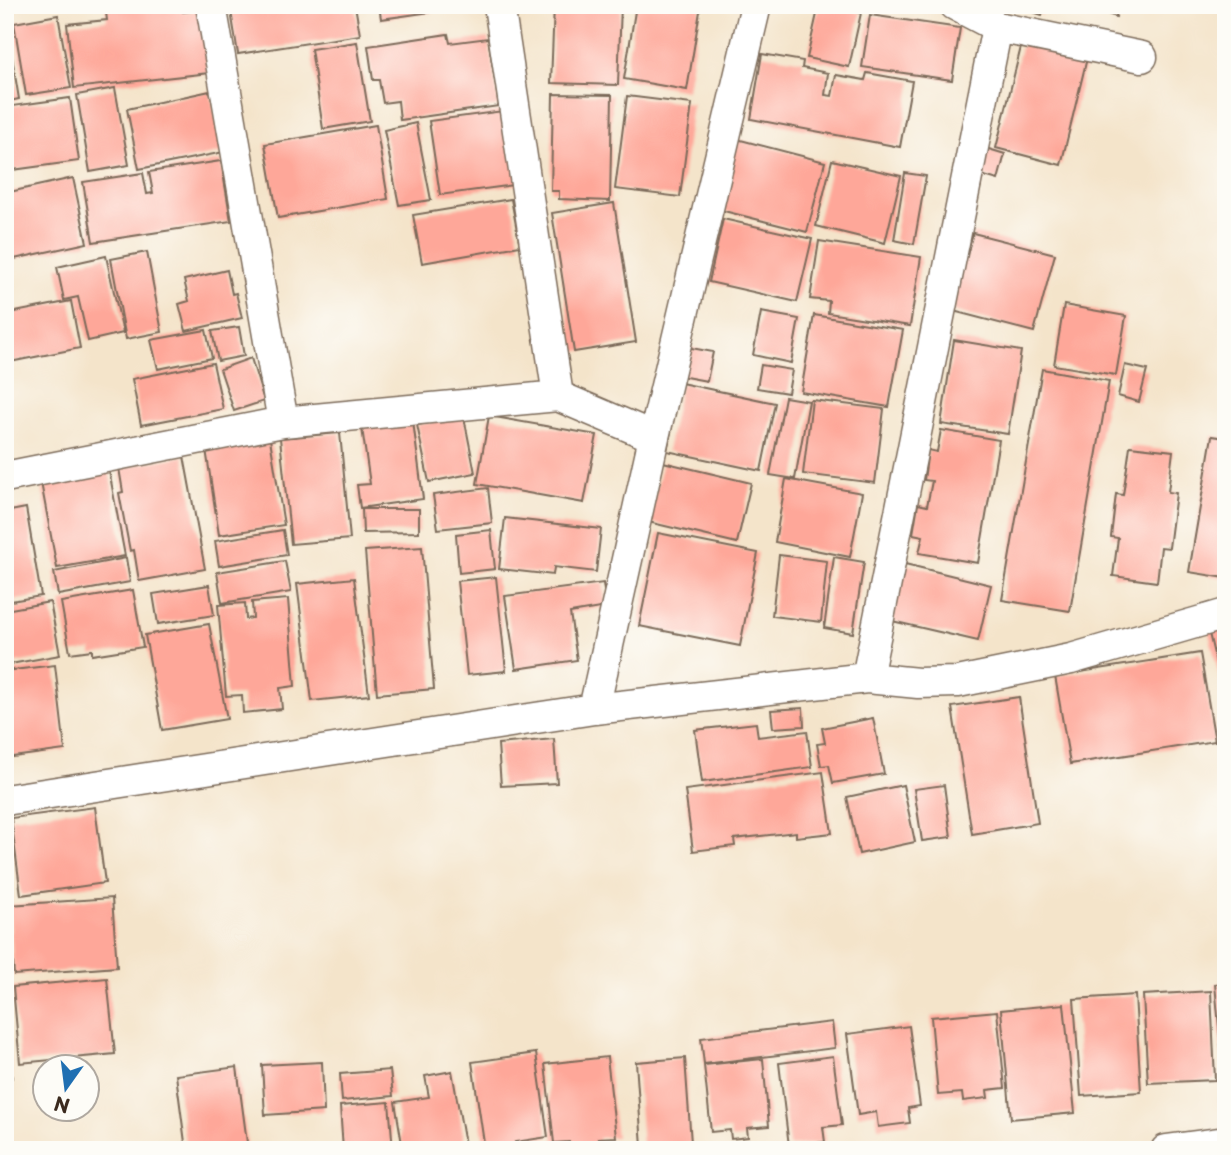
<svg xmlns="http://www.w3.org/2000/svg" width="1231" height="1155" font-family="'Playpen Sans',sans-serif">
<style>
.building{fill:#fea799}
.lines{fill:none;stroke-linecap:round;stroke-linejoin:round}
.minor-casing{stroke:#7c6b5a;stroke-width:33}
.minor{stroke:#fff;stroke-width:30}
</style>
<rect width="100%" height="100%" fill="#fdfcf7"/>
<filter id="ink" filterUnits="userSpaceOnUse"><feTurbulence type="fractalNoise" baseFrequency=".0143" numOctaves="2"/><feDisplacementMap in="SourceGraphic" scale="14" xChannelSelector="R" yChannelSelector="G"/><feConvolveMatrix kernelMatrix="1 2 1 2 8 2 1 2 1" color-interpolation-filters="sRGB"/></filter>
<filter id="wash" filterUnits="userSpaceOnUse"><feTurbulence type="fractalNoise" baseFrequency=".00686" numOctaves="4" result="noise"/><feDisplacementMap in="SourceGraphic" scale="28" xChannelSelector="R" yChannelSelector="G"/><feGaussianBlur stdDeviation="1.57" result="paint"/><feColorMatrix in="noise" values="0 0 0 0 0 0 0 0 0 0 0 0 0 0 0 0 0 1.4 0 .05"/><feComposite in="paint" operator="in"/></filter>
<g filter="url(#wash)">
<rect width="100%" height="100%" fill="#f4e4ca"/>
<g id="blocks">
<path class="building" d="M 105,5 L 182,5 L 183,12 L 202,10 L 209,73 L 74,88 L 67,24 L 107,20 Z
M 230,5 L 355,5 L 360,35 L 238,54 Z
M 379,5 L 466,5 L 466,7 L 381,19 Z
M 554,5 L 621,5 L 618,85 L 551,83 Z
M 636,5 L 701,5 L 687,90 L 624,79 Z
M 819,5 L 829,5 L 861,13 L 849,67 L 807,58 Z
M 1011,5 L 1045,5 L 1042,15 Z
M 1082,5 L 1119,5 L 1116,17 Z
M 58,15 L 71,88 L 26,95 L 14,23 Z
M 870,15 L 960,28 L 952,80 L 862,67 Z
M 7,27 L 19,99 L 5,102 L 5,28 Z
M 448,34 L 450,43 L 488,38 L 499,106 L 400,120 L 398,101 L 383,103 L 379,80 L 373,80 L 368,46 Z
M 357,42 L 370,121 L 323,129 L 311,49 Z
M 1022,43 L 1087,58 L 1061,165 L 996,148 Z
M 762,54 L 803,61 L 802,68 L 828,73 L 825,95 L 832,96 L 836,75 L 865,80 L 867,73 L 912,81 L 900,147 L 751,119 Z
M 115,88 L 129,165 L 90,172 L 77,95 Z
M 210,91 L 224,152 L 139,169 L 127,109 Z
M 553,94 L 612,95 L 610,201 L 559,199 L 559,191 L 551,191 Z
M 627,96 L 692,104 L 680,197 L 615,189 Z
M 70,98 L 79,161 L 5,171 L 5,107 Z
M 510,110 L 521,184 L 440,195 L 429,121 Z
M 416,123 L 431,200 L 399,205 L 384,130 Z
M 376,125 L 388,199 L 278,218 L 265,144 Z
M 733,138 L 825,162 L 807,232 L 716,209 Z
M 982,147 L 1005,154 L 998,180 L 974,173 Z
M 832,160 L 901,176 L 885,243 L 816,226 Z
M 221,161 L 231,221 L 93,242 L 83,182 L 143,173 L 147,194 L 153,193 L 149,172 Z
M 905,173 L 926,176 L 914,244 L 894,240 Z
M 73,178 L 87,243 L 5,261 L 5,193 Z
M 511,199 L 520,246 L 422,263 L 413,215 Z
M 614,203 L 636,342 L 574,352 L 552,213 Z
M 723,219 L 812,239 L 797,302 L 709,282 Z
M 973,233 L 1055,254 L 1034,332 L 953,311 L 959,252 L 967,254 Z
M 819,241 L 921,257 L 910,326 L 828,313 L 829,301 L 810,299 Z
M 147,252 L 162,332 L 126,339 L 111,259 Z
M 106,256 L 123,333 L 88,341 L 78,297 L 64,300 L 57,267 Z
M 227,270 L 232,294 L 236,293 L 242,318 L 186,331 L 179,304 L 189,301 L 184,280 Z
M 71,301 L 80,348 L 5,363 L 5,314 Z
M 1064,305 L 1126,316 L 1116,375 L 1054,365 Z
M 761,312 L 799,319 L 791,363 L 753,355 Z
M 814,315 L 903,330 L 889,407 L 801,392 Z
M 239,327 L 244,356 L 218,361 L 212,331 Z
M 206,330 L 212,358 L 158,369 L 151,340 Z
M 954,340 L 1021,351 L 1008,434 L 941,424 Z
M 686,347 L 713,352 L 707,381 L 680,376 Z
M 251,358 L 264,401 L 234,411 L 220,369 Z
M 213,363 L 223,409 L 141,425 L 132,379 Z
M 761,365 L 792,370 L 788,393 L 757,388 Z
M 1125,365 L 1147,370 L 1139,402 L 1118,396 Z
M 1042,369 L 1109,381 L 1070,611 L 1002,600 Z
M 681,383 L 775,403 L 761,471 L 667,451 Z
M 785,397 L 809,401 L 795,479 L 770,475 Z
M 812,400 L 884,409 L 875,483 L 803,474 Z
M 489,416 L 597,435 L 584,503 L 477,484 Z
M 464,417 L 475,473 L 429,482 L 417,425 Z
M 413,421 L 423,499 L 360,508 L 357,485 L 370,484 L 362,428 Z
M 941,430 L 999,440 L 978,563 L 919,553 L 923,536 L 913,534 L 918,504 L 927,506 L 932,481 L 924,480 L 928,450 L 937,452 Z
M 340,433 L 350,539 L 291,544 L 280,438 Z
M 1212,436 L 1226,438 L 1226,578 L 1189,572 Z
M 270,439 L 284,525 L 219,535 L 206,449 Z
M 1130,446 L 1173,451 L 1168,492 L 1176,493 L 1169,548 L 1161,547 L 1157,582 L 1113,576 L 1118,538 L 1111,537 L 1116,494 L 1123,495 Z
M 184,456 L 205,569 L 139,581 L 134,550 L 130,551 L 119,493 L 123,492 L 119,468 Z
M 663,462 L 751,483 L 737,543 L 648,522 Z
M 108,465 L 125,556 L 57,568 L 40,477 Z
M 786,479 L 862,493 L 850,557 L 775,542 Z
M 488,488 L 492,523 L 438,529 L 433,495 Z
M 26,508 L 41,596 L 5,602 L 5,512 Z
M 362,509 L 419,509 L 419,532 L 363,533 Z
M 505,518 L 601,529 L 596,572 L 554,567 L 553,575 L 499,569 Z
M 283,530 L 287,555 L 219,566 L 215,541 Z
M 491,530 L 495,569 L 459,573 L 456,534 Z
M 658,533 L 758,553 L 740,646 L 639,626 Z
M 422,547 L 434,689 L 377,694 L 365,551 Z
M 779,555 L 827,561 L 821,622 L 772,616 Z
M 834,557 L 864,562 L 853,633 L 824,628 Z
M 126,558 L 130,582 L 58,595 L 54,572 Z
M 285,561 L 291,592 L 222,603 L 217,572 Z
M 905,564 L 991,585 L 978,641 L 892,621 Z
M 496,577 L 506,671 L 467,675 L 457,581 Z
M 354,578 L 369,695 L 312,701 L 297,584 Z
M 603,583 L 606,607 L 570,613 L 577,660 L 516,669 L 505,596 Z
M 209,585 L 214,615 L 158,624 L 153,594 Z
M 133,590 L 143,647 L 92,655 L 92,650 L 70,653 L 61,602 Z
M 288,599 L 295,686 L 280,688 L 282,709 L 243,713 L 242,695 L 226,696 L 218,605 L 245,603 L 246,619 L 253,618 L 252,602 Z
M 50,602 L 60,655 L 5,665 L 5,610 Z
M 209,624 L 227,719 L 162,730 L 145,635 Z
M 1226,624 L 1226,701 L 1225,701 L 1208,629 Z
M 1200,653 L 1215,741 L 1070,764 L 1055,676 Z
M 55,665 L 65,750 L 5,758 L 5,671 Z
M 1019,697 L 1038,823 L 972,834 L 952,707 Z
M 803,708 L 804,726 L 773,728 L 771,710 Z
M 873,718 L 884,774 L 833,783 L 829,765 L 821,766 L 817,744 L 825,743 L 822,728 Z
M 756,723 L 758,737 L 807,731 L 812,767 L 702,782 L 695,730 Z
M 554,739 L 557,783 L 501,786 L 498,744 Z
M 823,772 L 832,833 L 796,837 L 796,832 L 734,839 L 735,846 L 693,851 L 685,790 Z
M 903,785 L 915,842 L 859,854 L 847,797 Z
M 944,785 L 951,837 L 922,841 L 914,789 Z
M 95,807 L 105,883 L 21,895 L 11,818 Z
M 112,898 L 117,967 L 14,975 L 9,905 Z
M 107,978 L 115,1054 L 20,1063 L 13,987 Z
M 1226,983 L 1226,1080 L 1224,1080 L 1215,984 Z
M 1211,991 L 1215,1080 L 1148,1083 L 1143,995 Z
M 1135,995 L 1141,1092 L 1081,1096 L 1074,999 Z
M 1064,1004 L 1075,1113 L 1011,1119 L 1001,1010 Z
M 997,1011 L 1005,1088 L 987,1090 L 988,1098 L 963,1101 L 962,1093 L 938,1095 L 931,1017 Z
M 832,1022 L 835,1048 L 704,1064 L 701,1038 Z
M 909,1026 L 920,1106 L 908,1108 L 910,1123 L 878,1127 L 876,1112 L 858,1115 L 847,1034 Z
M 5,1027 L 7,1027 L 12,1078 L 5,1079 Z
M 536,1053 L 548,1137 L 515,1142 L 516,1150 L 485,1150 L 472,1062 Z
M 833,1056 L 842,1125 L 823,1127 L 825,1142 L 789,1146 L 779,1063 Z
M 607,1057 L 616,1137 L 598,1138 L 600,1150 L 570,1150 L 569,1142 L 554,1143 L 545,1064 Z
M 685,1058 L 691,1143 L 642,1146 L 636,1062 Z
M 763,1059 L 769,1126 L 747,1128 L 748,1137 L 731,1139 L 730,1130 L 711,1132 L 704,1065 Z
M 322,1062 L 324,1111 L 265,1115 L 262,1065 Z
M 237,1067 L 248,1150 L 186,1150 L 176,1075 Z
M 390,1070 L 393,1096 L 342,1101 L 340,1074 Z
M 452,1071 L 466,1150 L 403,1150 L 395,1102 L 429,1097 L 425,1076 Z
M 389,1102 L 393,1150 L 343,1150 L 340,1106 Z"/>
</g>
</g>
<g filter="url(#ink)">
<use href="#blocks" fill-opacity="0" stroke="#7c6b5a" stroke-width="2"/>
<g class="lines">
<defs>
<path id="minor" d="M 211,5 L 283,422
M 499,5 L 558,396
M 955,5 L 997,27 L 1142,57
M 5,477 L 283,422 L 558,396 L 654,437
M 867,678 L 997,27
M 594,709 L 654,437 L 756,5
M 5,800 L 594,709 L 867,678 L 918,683 L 958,682 L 1071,659 L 1226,614
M 1166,1150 L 1226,1142"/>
</defs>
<use href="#minor" class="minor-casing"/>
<use href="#minor" class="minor"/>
</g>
</g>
<rect width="1231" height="1155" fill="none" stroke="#fdfcf7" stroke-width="28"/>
<g transform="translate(66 1088) rotate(194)"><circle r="33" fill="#fdfcf7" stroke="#afa8a0" stroke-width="2"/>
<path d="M0-5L12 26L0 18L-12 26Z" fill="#1f6fb2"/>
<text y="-10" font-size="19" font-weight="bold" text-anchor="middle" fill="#3b2a1e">N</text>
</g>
</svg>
